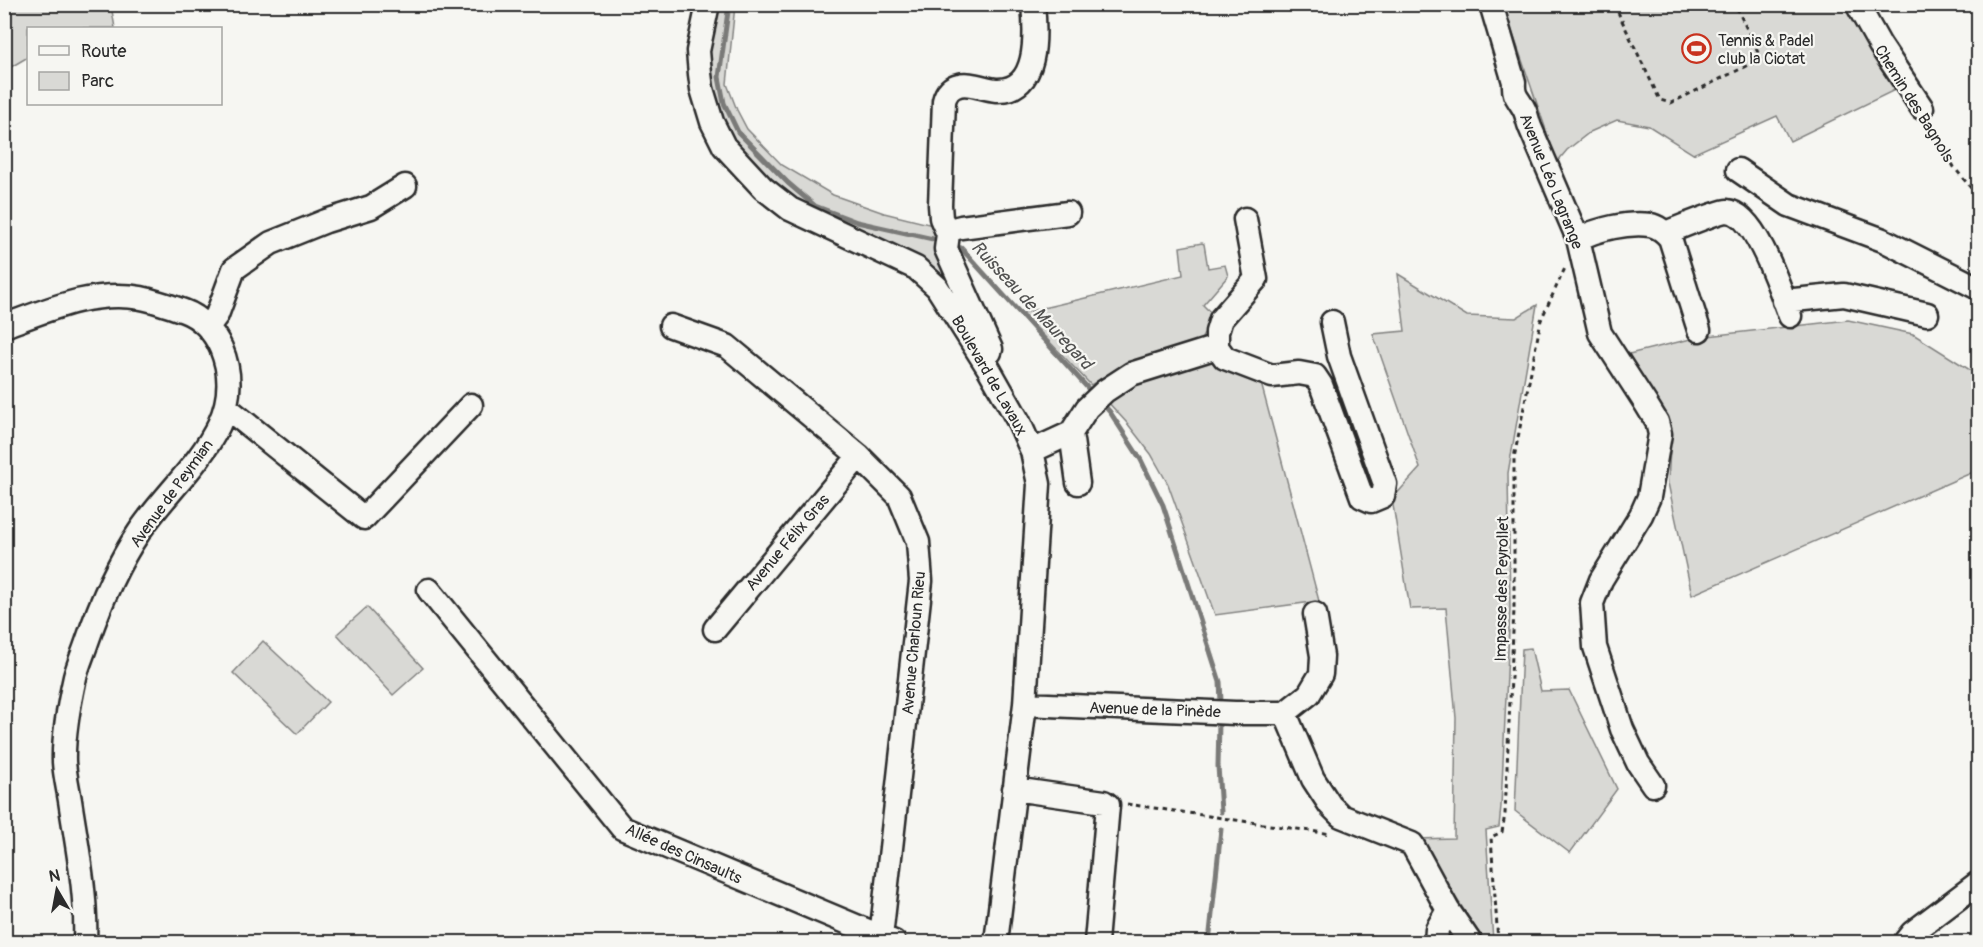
<svg xmlns="http://www.w3.org/2000/svg" width="1983" height="947" font-family="Pangolin,sans-serif">
<style>
.green{fill:#d9d9d5;stroke:#828280;stroke-width:1.5}
.lines{fill:none;stroke-linecap:round;stroke-linejoin:round}
.stream{stroke:#7a7a78;stroke-width:5}
.minor-casing{stroke:#2b2b2b;stroke-width:27}
.path{stroke:#2b2b2b;stroke-width:3;stroke-dasharray:4.5 4.5;stroke-linecap:butt}
.minor{stroke:#f6f6f2;stroke-width:22}
.labels{text-anchor:middle;stroke-width:4.5;stroke-linejoin:round;paint-order:stroke}
.poi-label{font-size:16px;fill:#2b2b2b;stroke:#f6f6f2;text-anchor:start}
.street-label{font-size:16px;fill:#2b2b2b;stroke:#f6f6f2}
.water-label{font-size:18px;font-style:italic;fill:#525251;stroke:#f6f6f2}
</style>
<rect width="100%" height="100%" fill="#f6f6f2"/>
<filter id="ink" filterUnits="userSpaceOnUse"><feTurbulence type="fractalNoise" baseFrequency=".0167" numOctaves="2"/><feDisplacementMap in="SourceGraphic" scale="12" xChannelSelector="R" yChannelSelector="G"/><feConvolveMatrix kernelMatrix="1 2 1 2 8 2 1 2 1" color-interpolation-filters="sRGB"/></filter>
<g filter="url(#ink)">
<path class="green" d="M 4,5 L 111,5 L 115,28 L 28,28 L 28,57 L 11,67 L 5,67 Z
M 718,5 L 735,5 L 727,84 L 737,110 L 747,129 L 782,165 L 833,195 L 884,213 L 937,226 L 954,293 L 801,204 L 760,170 L 734,140 L 720,117 L 711,81 L 709,46 Z
M 1503,5 L 1851,5 L 1901,87 L 1790,141 L 1777,116 L 1693,154 L 1649,126 L 1617,120 L 1590,132 L 1567,150 L 1557,162 Z
M 1202,243 L 1204,244 L 1208,268 L 1225,265 L 1228,276 L 1203,305 L 1213,315 L 1202,338 L 1191,346 L 1136,360 L 1116,369 L 1091,385 L 1022,313 L 1183,275 L 1180,247 Z
M 1398,274 L 1467,316 L 1516,318 L 1537,305 L 1508,473 L 1510,608 L 1501,806 L 1499,827 L 1486,830 L 1493,942 L 1485,942 L 1417,839 L 1454,838 L 1456,718 L 1446,608 L 1410,609 L 1392,499 L 1420,468 L 1373,334 L 1405,331 Z
M 1848,320 L 1913,334 L 1978,375 L 1978,470 L 1692,595 L 1668,483 L 1671,433 L 1629,354 L 1699,337 Z
M 1207,360 L 1261,383 L 1319,601 L 1215,615 L 1168,484 L 1151,454 L 1127,423 L 1107,401 L 1125,387 Z
M 367,607 L 423,668 L 393,695 L 337,634 Z
M 263,641 L 328,702 L 297,734 L 233,673 Z
M 1531,648 L 1541,691 L 1569,690 L 1617,789 L 1570,853 L 1515,811 L 1522,649 Z"/>
<g class="lines">
<path class="stream" d="M 729,4 L 719,77 L 724,103 L 738,132 L 788,183 L 815,206 L 857,222 L 942,241
M 953,246 L 961,248 L 1094,395
M 1101,402 L 1110,412 L 1141,460 L 1163,505 L 1220,682 L 1221,701
M 1219,722 L 1218,766 L 1221,812
M 1209,942 L 1221,829"/>
<defs>
<path id="minor" d="M 708,4 L 698,51 L 700,74 L 702,89 L 712,122 L 724,146 L 763,188 L 790,209 L 916,268 L 937,287 L 989,369 L 1019,422 L 1032,451 L 1039,484 L 1025,704 L 996,942
M 1491,4 L 1514,82 C 1513,98 1519,98 1525,111 C 1527,116 1528,122 1530,127 L 1578,239 L 1600,333 L 1646,404 L 1657,422 L 1660,434 L 1649,497 L 1641,515 L 1601,580 L 1592,603 L 1595,647 L 1622,729 L 1638,763 L 1653,785
M 1857,4 L 1880,45 L 1922,108
M 1738,170 L 1789,205 L 1883,240 L 1978,288
M 1245,219 L 1256,279 L 1221,319 L 1217,332 L 1217,347 L 1225,358 L 1272,376 L 1299,373 L 1315,376 L 1321,385 L 1362,497 L 1371,501 L 1383,496 L 1385,484 L 1339,356 L 1332,322
M 1665,233 C 1676,229 1719,211 1727,211 C 1756,213 1781,292 1790,316
M 948,234 L 941,218 L 940,205 L 944,101 C 946,93 950,87 959,85 C 970,82 984,89 996,90 C 1039,92 1036,35 1033,4
M 1578,239 C 1598,229 1627,222 1650,225 C 1657,226 1665,232 1670,238 L 1699,330
M 1784,301 L 1844,295 L 1927,314
M 4,326 C 47,310 94,289 141,298 C 156,301 170,306 184,311 C 201,317 214,332 221,348 C 253,424 176,476 139,532 C 116,566 100,604 87,642 C 83,654 78,665 75,677 C 69,704 63,734 64,762 C 65,777 69,792 71,807 C 78,852 87,897 85,942
M 671,326 L 727,346 L 859,456 L 899,496 L 918,542 L 921,581 L 881,937
M 208,327 L 217,315 L 234,269 L 271,243 L 326,221 L 371,207 L 405,186
M 990,352 L 991,349 L 946,249 L 948,234 L 953,229 L 961,227 L 1068,213
M 227,408 L 364,518 L 471,405
M 1071,433 L 1078,483
M 1032,451 L 1071,433 L 1087,408 L 1105,391 L 1131,374 L 1217,347
M 429,590 L 622,828 L 894,942
M 715,629 L 859,456
M 1025,704 L 1235,713 L 1285,713 L 1309,694 L 1321,674 L 1322,656 L 1315,614
M 1285,713 L 1313,779 L 1330,805 L 1341,816 L 1412,844 L 1448,910 L 1470,942
M 1014,789 L 1104,802 L 1108,805 L 1096,942
M 1436,942 L 1437,929 L 1448,910
M 1905,942 L 1912,933 L 1978,883"/>
</defs>
<use href="#minor" class="minor-casing"/>
<path class="path" d="M 1614,4 L 1660,100 L 1671,103 L 1761,59 L 1735,4
M 1931,124 L 1954,167 L 1978,197
M 1127,804 L 1331,834
M 1498,942 L 1491,837 L 1502,832 L 1505,814 L 1514,609 L 1514,458 L 1541,320 L 1565,268"/>
<use href="#minor" class="minor"/>
</g>
</g>
<defs>
<symbol id="stadium-ring" viewBox="-11 -11 22 22"><circle r="9.5" fill="#f6f6f2" stroke="#c8321e" stroke-width="1.5"/><path d="M0-5a6.5 5 0 1 0 0 10a6.5 5 0 1 0 0-10ZM-3.5-1.8h7v3.6h-7Z" fill="#c8321e"/></symbol>
</defs>
<g fill-rule="evenodd">
<use href="#stadium-ring" x="1680" y="32" width="33" height="33"/>
</g>
<g class="labels">
<g class="poi-label">
<text x="1718" y="46">Tennis &amp; Padel<tspan x="1718" dy="18">club la Ciotat</tspan></text>
</g>
<g class="street-label">
<text transform="translate(1915 103) rotate(58)" y="6">Chemin des Bagnols</text>
<text transform="translate(1552 181) rotate(68)" y="6">Avenue Léo Lagrange</text>
<text transform="translate(990 375) rotate(60)" y="6">Boulevard de Lavaux</text>
<text transform="translate(171 493) rotate(-54)" y="6">Avenue de Peymian</text>
<text transform="translate(787 542) rotate(-50)" y="6">Avenue Félix Gras</text>
<text transform="translate(1501 589) rotate(-89)" y="6">Impasse des Peyrollet</text>
<text transform="translate(913 643) rotate(-85)" y="6">Avenue Charloun Rieu</text>
<text transform="translate(1155 709) rotate(2)" y="6">Avenue de la Pinède</text>
<text transform="translate(684 853) rotate(24)" y="6">Allée des Cinsaults</text>
</g>
<g class="water-label">
<text transform="translate(1032 305) rotate(47)" y="6">Ruisseau de Mauregard</text>
</g>
</g>
<rect width="1983" height="947" fill="none" stroke="#f6f6f2" stroke-width="24"/>
<rect x="12" y="12" width="1959" height="923" fill="none" stroke="#2b2b2b" stroke-width="2" filter="url(#ink)"/>
<rect x="27" y="27" width="195" height="78" fill="#f6f6f2" stroke="#a5a5a2" stroke-width="1.5"/>
<rect x="39" y="46" width="30" height="9" fill="#f6f6f2" stroke="#a5a5a2" stroke-width="1.5"/>
<text x="81" y="57" font-size="18" fill="#2b2b2b">Route</text>
<rect x="39" y="72" width="30" height="18" fill="#d9d9d5" stroke="#a5a5a2" stroke-width="1.5"/>
<text x="81" y="87" font-size="18" fill="#2b2b2b">Parc</text>
<g transform="translate(57 890) rotate(350)" stroke="#f6f6f2" stroke-width="4.5" paint-order="stroke">
<path d="M0-4.5L10 22L0 15L-10 22Z" fill="#2b2b2b"/>
<text y="-9" font-size="16" font-weight="bold" text-anchor="middle" fill="#2b2b2b">N</text>
</g>
</svg>
